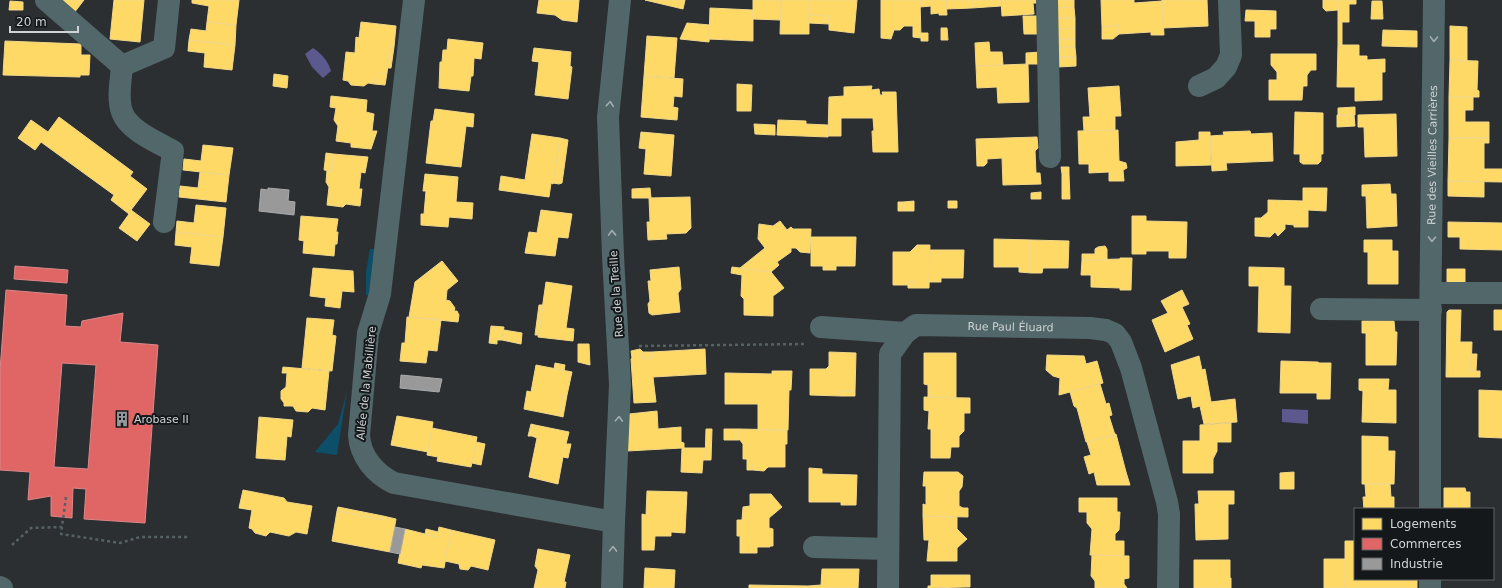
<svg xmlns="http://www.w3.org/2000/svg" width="1502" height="588" font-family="'DejaVu Sans',sans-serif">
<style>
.green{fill:#0d4e68}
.water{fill:#5c598f}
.homes{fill:#ffd966;stroke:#f1d788}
.shops{fill:#e06666;stroke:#db8788;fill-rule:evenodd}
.industry{fill:#999;stroke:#a9aaab}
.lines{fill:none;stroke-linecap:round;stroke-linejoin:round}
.path{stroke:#556163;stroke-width:2.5;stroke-dasharray:3 3;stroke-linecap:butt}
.minor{stroke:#526769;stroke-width:22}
.oneway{stroke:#a3adb0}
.labels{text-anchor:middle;stroke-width:4;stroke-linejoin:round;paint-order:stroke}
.street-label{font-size:11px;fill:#cfd3d6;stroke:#15181a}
.poi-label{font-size:11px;fill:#cfd3d6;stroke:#15181a;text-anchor:start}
</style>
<rect width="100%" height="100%" fill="#2c2f32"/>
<path class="green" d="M 370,249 L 378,249 L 369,296 L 366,295 L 366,272 Z
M 347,391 L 337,455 L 315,452 L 338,424 Z"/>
<path class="water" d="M 313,48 C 322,54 328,61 331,71 L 323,78 L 312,67 L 305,54 Z
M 1282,409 L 1308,410 L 1308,424 L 1282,422 Z"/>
<path class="homes" d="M 56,0 L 84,0 L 74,13 Z
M 114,0 L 144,0 L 140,42 L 110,39 Z
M 192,0 L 239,0 L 236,25 L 207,22 L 209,6 L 192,3 Z
M 539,0 L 579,0 L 577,22 L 562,20 L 555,15 L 537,13 Z
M 645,0 L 685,0 L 683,9 Z
M 753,0 L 781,0 L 780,20 L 753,19 Z
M 781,0 L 809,0 L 809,34 L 780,34 Z
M 809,0 L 857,0 L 854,33 L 829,30 L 829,16 L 809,15 Z
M 881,0 L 920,0 L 921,38 L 913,37 L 913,26 L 904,26 L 900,30 L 894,30 L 891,39 L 881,38 Z
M 920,0 L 946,0 L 947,15 L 939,15 L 939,13 L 931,14 L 931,6 L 920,7 Z
M 946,0 L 972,0 L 972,8 L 947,9 Z
M 972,0 L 1001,0 L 1001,6 L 972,8 Z
M 1001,0 L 1040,0 L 1040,3 L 1033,3 L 1034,14 L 1002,16 Z
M 1056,0 L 1074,0 L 1074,7 L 1056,8 Z
M 1101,0 L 1134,0 L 1134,3 L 1162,1 L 1164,35 L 1151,35 L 1151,32 L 1119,34 L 1119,25 L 1102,27 Z
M 1162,0 L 1207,0 L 1208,26 L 1163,28 Z
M 1323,0 L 1338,0 L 1338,10 L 1326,11 L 1323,8 Z
M 1338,0 L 1356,0 L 1356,4 L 1349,4 L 1349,22 L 1338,22 Z
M 10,1 L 23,2 L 23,10 L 9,10 Z
M 1372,1 L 1382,1 L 1383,19 L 1371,19 Z
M 1074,7 L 1075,18 L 1057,18 L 1056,8 Z
M 710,8 L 753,10 L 753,41 L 709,39 Z
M 1246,10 L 1276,11 L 1276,29 L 1270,29 L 1270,37 L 1255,37 L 1255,21 L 1245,21 Z
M 809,15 L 829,16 L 829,24 L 809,23 Z
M 1023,16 L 1040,16 L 1040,34 L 1024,34 Z
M 1057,18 L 1075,18 L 1075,28 L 1057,29 Z
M 207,22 L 236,25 L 235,45 L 189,40 L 191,29 L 206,31 Z
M 361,22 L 396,26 L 394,47 L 390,46 L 387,73 L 381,72 L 375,78 L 374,84 L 368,83 L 364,86 L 351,85 L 348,81 L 343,80 L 346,52 L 355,53 L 356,37 L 359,38 Z
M 1338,22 L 1342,22 L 1342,45 L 1338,45 Z
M 687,23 L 710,25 L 709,42 L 680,39 Z
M 1119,25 L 1119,34 L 1113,39 L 1102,39 L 1102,27 Z
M 1450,26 L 1467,27 L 1467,61 L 1450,60 Z
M 941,28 L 947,28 L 948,40 L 941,40 Z
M 1075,28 L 1075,39 L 1057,39 L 1057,29 Z
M 1383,30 L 1417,31 L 1417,47 L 1382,46 Z
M 921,33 L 928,33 L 928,41 L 921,41 Z
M 647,36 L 677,38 L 674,78 L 644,76 Z
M 448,39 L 483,43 L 481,59 L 474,58 L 473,76 L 471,76 L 469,91 L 439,88 L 440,62 L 442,62 L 443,50 L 447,50 Z
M 1057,39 L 1075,39 L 1075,47 L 1058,48 Z
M 189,40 L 235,45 L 232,70 L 204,67 L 205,53 L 188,51 Z
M 5,41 L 81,44 L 81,55 L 90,55 L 89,75 L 80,75 L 80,77 L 3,75 Z
M 989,42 L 990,52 L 1002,52 L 1003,65 L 976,66 L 975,43 Z
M 1338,45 L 1359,45 L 1359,56 L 1367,56 L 1367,60 L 1385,59 L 1385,72 L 1382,72 L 1382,100 L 1355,101 L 1355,87 L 1337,87 Z
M 390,46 L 394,47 L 391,68 L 387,68 Z
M 1075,47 L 1076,57 L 1058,57 L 1058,48 Z
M 534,48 L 571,52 L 570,66 L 572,67 L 568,99 L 535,95 L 539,62 L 532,61 Z
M 1041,52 L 1041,64 L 1026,64 L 1026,53 Z
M 1271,54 L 1316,54 L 1316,70 L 1311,70 L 1307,75 L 1307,86 L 1303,86 L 1302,100 L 1269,100 L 1269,80 L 1277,80 L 1277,72 L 1271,65 Z
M 1058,57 L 1076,57 L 1076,66 L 1058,67 Z
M 1450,60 L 1478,61 L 1477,90 L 1479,91 L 1479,97 L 1449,97 Z
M 1028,64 L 1029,102 L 998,103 L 997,87 L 977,88 L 976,66 Z
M 381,72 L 387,73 L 385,85 L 374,84 L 375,78 Z
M 274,74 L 288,76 L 287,88 L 273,86 Z
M 644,76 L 683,79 L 682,97 L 674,96 L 673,107 L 678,108 L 677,120 L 641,117 Z
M 737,84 L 752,85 L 751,111 L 737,111 Z
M 872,86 L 871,90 L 879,89 L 880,95 L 883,95 L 882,92 L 896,92 L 898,152 L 873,152 L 872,131 L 874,131 L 873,118 L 841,118 L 841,136 L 828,136 L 829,97 L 844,96 L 844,87 Z
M 1119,86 L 1121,116 L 1115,116 L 1115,130 L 1084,131 L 1083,117 L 1090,117 L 1088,88 Z
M 331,96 L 367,100 L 366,112 L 374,114 L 372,131 L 377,131 L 371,149 L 351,147 L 351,143 L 336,141 L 338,126 L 334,120 L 336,108 L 330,107 Z
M 1449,97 L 1473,97 L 1473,110 L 1465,110 L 1465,122 L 1489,122 L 1489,138 L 1449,138 Z
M 1355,107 L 1355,115 L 1338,115 L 1338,108 Z
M 435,109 L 474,114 L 473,127 L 466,126 L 461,167 L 426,163 L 431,121 L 433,121 Z
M 1295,112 L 1323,113 L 1323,154 L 1321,154 L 1321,161 L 1318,164 L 1303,164 L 1300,162 L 1300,154 L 1294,154 Z
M 1396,114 L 1397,156 L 1365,157 L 1364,127 L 1358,127 L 1358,115 Z
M 1337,115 L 1354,115 L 1355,126 L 1337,127 Z
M 59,117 L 133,172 L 130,176 L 147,189 L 131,210 L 150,224 L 137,241 L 119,228 L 129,214 L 111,200 L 114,195 L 41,142 L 35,150 L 18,138 L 31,120 L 48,132 Z
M 778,120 L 806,121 L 806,124 L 828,125 L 828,137 L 777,135 Z
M 754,124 L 775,125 L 775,135 L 755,134 Z
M 1118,130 L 1119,161 L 1126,163 L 1127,168 L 1123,170 L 1124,181 L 1109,181 L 1109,172 L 1089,173 L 1089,164 L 1079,164 L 1078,131 Z
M 1250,131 L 1251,134 L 1272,133 L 1273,161 L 1226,163 L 1227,170 L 1212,171 L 1210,136 L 1224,135 L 1223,132 Z
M 641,132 L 674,135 L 671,176 L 644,174 L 646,149 L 639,148 Z
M 1199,132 L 1210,132 L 1211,165 L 1176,166 L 1176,142 L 1199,140 Z
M 532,134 L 560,138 L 553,184 L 551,183 L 549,197 L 499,190 L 501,176 L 525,180 Z
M 1037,137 L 1038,148 L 1035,151 L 1036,173 L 1040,173 L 1041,184 L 1003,185 L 1002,158 L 987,159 L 987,163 L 984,166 L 977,166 L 976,139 Z
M 560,138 L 568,140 L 562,183 L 559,184 L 553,183 Z
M 1449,138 L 1489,138 L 1489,143 L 1484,143 L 1484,169 L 1502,169 L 1502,182 L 1448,181 Z
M 203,145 L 233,148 L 229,175 L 183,170 L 184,159 L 201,161 Z
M 326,153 L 333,154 L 332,171 L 324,170 Z
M 333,154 L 368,157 L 365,173 L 361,172 L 359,189 L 362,189 L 360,206 L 346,204 L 343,207 L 327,205 L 329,187 L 326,182 L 327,170 L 332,171 Z
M 1061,167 L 1069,167 L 1069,174 L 1062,174 Z
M 200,172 L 229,175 L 226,202 L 179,197 L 180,186 L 198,188 Z
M 425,174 L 458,177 L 456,202 L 473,203 L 472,219 L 449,217 L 448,227 L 421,225 L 421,214 L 424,214 L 426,191 L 423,191 Z
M 1062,174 L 1069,174 L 1070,199 L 1062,199 Z
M 1448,181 L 1484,182 L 1484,197 L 1448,196 Z
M 1390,184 L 1391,194 L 1396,194 L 1397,226 L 1367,228 L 1366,196 L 1362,196 L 1362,185 Z
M 650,188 L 651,198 L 632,198 L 632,189 Z
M 1303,188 L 1327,188 L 1326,211 L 1308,210 L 1308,227 L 1294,227 L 1294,225 L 1285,224 L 1285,229 L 1278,236 L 1275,232 L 1270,237 L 1255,236 L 1255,218 L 1261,218 L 1268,212 L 1268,200 L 1303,201 Z
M 1041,192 L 1041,199 L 1031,199 L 1031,193 Z
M 690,197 L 691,228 L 686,233 L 666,234 L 667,239 L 648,240 L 647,222 L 650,222 L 649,198 Z
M 914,201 L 914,211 L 903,211 L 903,202 Z
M 948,201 L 957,201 L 957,208 L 948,208 Z
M 898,202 L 903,202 L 903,211 L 898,211 Z
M 196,205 L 226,208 L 223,237 L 176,232 L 177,221 L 194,223 Z
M 541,210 L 572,214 L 568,238 L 558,237 L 555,256 L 525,253 L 529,232 L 537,233 Z
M 301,216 L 338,219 L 336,232 L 338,232 L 337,244 L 335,244 L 334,256 L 303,253 L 304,241 L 299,240 Z
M 1132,216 L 1146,216 L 1146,221 L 1187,222 L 1186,258 L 1169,258 L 1169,251 L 1146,251 L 1146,254 L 1132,254 Z
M 780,221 L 787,230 L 791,227 L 793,229 L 811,229 L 810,253 L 800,252 L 796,248 L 791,248 L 791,252 L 777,262 L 779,265 L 771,272 L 740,268 L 765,248 L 758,239 L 759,224 L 773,226 Z
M 1448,222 L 1502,223 L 1502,250 L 1460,249 L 1460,237 L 1448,237 Z
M 176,232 L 223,237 L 219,266 L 190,263 L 192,247 L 175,245 Z
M 811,237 L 856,237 L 855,266 L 836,266 L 836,270 L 823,270 L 823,266 L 811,266 Z
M 994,239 L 1031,240 L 1031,273 L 1019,272 L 1019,267 L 994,267 Z
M 1031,240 L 1069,241 L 1068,268 L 1043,268 L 1042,273 L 1031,273 Z
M 1364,240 L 1392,240 L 1392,251 L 1398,251 L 1398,284 L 1368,284 L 1368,252 L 1364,252 Z
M 917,245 L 930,245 L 929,288 L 915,288 L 915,282 L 908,281 L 908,285 L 893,285 L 893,252 L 910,252 Z
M 1105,246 L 1107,249 L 1107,260 L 1082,260 L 1082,254 L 1095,254 L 1095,249 L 1098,247 Z
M 930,250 L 964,250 L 963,278 L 941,278 L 941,282 L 929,282 Z
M 1120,258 L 1132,258 L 1131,290 L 1120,290 L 1120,288 L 1091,287 L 1091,275 L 1081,275 L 1082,260 L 1120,259 Z
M 442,261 L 458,281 L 447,290 L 446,300 L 450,301 L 455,308 L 454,311 L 457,311 L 459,315 L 458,322 L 409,317 L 415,282 Z
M 679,267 L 681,289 L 678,293 L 680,312 L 652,315 L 649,313 L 648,304 L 650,301 L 648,281 L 651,281 L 650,270 Z
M 732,267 L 771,272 L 784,288 L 773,296 L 773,316 L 744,315 L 744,299 L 741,296 L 742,275 L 731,273 Z
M 1249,267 L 1284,268 L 1284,286 L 1291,286 L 1290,333 L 1258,332 L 1259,286 L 1249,286 Z
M 313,268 L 353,271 L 354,292 L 342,291 L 340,308 L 325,306 L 326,298 L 310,296 Z
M 1447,269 L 1465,269 L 1465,282 L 1447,282 Z
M 908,281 L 915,282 L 915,288 L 908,288 Z
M 546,282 L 572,286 L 566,328 L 574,329 L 573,341 L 538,337 Z
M 1182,290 L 1189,304 L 1182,307 L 1190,324 L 1187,325 L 1193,339 L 1165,352 L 1152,320 L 1168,313 L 1161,301 Z
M 539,305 L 543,305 L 539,335 L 535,335 Z
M 1449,310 L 1461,310 L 1460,342 L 1472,342 L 1471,371 L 1480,371 L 1480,377 L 1446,377 L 1447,312 Z
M 1494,310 L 1502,310 L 1502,330 L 1494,330 Z
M 407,317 L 441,320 L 437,351 L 428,350 L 426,363 L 400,361 L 402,343 L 405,343 Z
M 307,318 L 334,320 L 332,335 L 336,336 L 332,371 L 302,368 Z
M 1362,321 L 1394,321 L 1395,332 L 1397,332 L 1396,365 L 1366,365 L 1366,333 L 1362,333 Z
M 491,326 L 504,327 L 502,340 L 497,340 L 497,344 L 489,343 Z
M 504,330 L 522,333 L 521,344 L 502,340 Z
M 578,344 L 589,344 L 590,365 L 578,362 Z
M 640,349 L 644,353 L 642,358 L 652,358 L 652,352 L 705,349 L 706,374 L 653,377 L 656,402 L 634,403 L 631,359 L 632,358 L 631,351 Z
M 643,352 L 652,352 L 652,358 L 642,358 Z
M 829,352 L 856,353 L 855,391 L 841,391 L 841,396 L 810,395 L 810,369 L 826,369 L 829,366 Z
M 924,353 L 956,353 L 956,398 L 928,397 L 928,385 L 924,384 Z
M 1471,354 L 1477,354 L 1476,371 L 1471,371 Z
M 1047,355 L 1084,356 L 1086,364 L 1097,361 L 1103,383 L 1059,395 L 1060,378 L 1053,376 L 1046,370 Z
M 1199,356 L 1202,370 L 1205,369 L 1211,402 L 1235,399 L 1237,422 L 1204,424 L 1200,406 L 1193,408 L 1191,396 L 1178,399 L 1171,365 Z
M 1281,361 L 1318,362 L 1319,363 L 1331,363 L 1330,399 L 1317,399 L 1317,393 L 1280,393 Z
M 555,363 L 565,365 L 564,371 L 554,369 Z
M 536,365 L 572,372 L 567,395 L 563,395 L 559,416 L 524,409 L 527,391 L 531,392 Z
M 283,367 L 329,371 L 325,410 L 312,408 L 308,412 L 296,411 L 293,406 L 284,406 L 284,403 L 281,399 L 281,391 L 286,387 L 287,373 L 282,373 Z
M 772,371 L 792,371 L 791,390 L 789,390 L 788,430 L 758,430 L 758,404 L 725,404 L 725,373 L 772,374 Z
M 1359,379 L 1389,379 L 1388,390 L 1396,390 L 1396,423 L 1362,422 L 1363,391 L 1359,390 Z
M 1100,384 L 1106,404 L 1109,403 L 1112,415 L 1109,416 L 1115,435 L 1086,442 L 1077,408 L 1074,406 L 1070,392 Z
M 1479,390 L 1502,391 L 1502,438 L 1479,437 Z
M 841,391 L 855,391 L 855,396 L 841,396 Z
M 563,395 L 567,395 L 563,417 L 559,416 Z
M 924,397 L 970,398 L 970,413 L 964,413 L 964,431 L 959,436 L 959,447 L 951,447 L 950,458 L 931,458 L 931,429 L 928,429 L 929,411 L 924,410 Z
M 657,411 L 658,429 L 681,427 L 681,442 L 684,443 L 684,448 L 706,448 L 705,460 L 703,460 L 702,473 L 681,472 L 682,448 L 627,451 L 629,414 Z
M 397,416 L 433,422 L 428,452 L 391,445 Z
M 259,417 L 293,420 L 291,437 L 287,436 L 285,460 L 256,458 Z
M 1231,423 L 1231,442 L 1217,442 L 1217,451 L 1213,459 L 1213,473 L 1183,473 L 1183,441 L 1200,441 L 1200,425 Z
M 531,424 L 535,425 L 532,436 L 528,436 Z
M 535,425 L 569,432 L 566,444 L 571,444 L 568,458 L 563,457 L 558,484 L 529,477 L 537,438 L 532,436 Z
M 432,428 L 477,437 L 471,467 L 437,461 L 438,457 L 427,455 Z
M 706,429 L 712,429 L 711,460 L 705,460 Z
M 724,429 L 739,429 L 739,440 L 724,440 Z
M 739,429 L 787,430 L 787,444 L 785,444 L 785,467 L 768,467 L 764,471 L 753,470 L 753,465 L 747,459 L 743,459 L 743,444 L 739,439 Z
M 1116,434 L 1126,472 L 1123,473 L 1126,485 L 1097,485 L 1094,472 L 1089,474 L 1084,457 L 1091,455 L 1087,442 Z
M 1362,436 L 1388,437 L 1388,451 L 1395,451 L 1394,484 L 1362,484 Z
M 476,442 L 485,444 L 481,465 L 472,463 Z
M 747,459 L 753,465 L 753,470 L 747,470 Z
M 809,468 L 822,469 L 822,474 L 857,475 L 856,505 L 841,505 L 841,502 L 809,502 Z
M 924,472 L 958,472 L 963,476 L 962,487 L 959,491 L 959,506 L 963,508 L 968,508 L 968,517 L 923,516 L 923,504 L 926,505 L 926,486 L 923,486 Z
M 1126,472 L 1130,485 L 1126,485 L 1123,473 Z
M 1294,472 L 1294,489 L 1280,489 L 1280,473 Z
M 1365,484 L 1390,484 L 1391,497 L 1394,497 L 1394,509 L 1364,509 L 1363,497 L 1366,497 Z
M 1444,488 L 1465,488 L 1466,492 L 1470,492 L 1470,509 L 1444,509 Z
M 243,490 L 284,498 L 287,502 L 312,506 L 307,534 L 296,532 L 289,536 L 270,532 L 266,536 L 255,533 L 252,529 L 249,528 L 252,510 L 239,508 Z
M 647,491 L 687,492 L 685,533 L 671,532 L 671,536 L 655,536 L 654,550 L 642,550 L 642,514 L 646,515 Z
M 1198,491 L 1234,491 L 1234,504 L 1228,504 L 1228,539 L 1196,540 L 1195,504 L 1199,504 Z
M 750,494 L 771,494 L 782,507 L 769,518 L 769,528 L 773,529 L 773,546 L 770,546 L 770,547 L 757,547 L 757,553 L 740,553 L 740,536 L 737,536 L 737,520 L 742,520 L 743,507 L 750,506 Z
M 1079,498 L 1117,498 L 1117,512 L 1120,512 L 1119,530 L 1115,534 L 1115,541 L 1124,541 L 1124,556 L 1090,555 L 1092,529 L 1087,523 L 1087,512 L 1079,512 Z
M 338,507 L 383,516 L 383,520 L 337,511 Z
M 337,511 L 383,520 L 383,516 L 396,519 L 390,552 L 332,541 Z
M 923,516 L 957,517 L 957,529 L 967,539 L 957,548 L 957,561 L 927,561 L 929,540 L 924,540 Z
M 439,527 L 451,530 L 444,568 L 422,565 L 421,568 L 398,563 L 405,529 L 437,537 Z
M 426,529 L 438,532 L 437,537 L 425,535 Z
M 451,530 L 495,540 L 488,570 L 471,566 L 468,570 L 460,569 L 459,564 L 445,561 Z
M 1345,541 L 1355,541 L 1355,579 L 1417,579 L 1417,588 L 1345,588 Z
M 538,549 L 570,555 L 564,582 L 566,582 L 565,588 L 534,588 L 538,570 L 535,566 Z
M 1092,555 L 1129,556 L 1129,578 L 1124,579 L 1124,584 L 1127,588 L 1095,588 L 1095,581 L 1091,576 Z
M 1324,559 L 1345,559 L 1345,588 L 1324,588 Z
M 1194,560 L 1230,560 L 1230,578 L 1231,578 L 1231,588 L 1194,588 Z
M 645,568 L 675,570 L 674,588 L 644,588 Z
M 822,569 L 859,569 L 858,588 L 808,588 L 808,586 L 821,585 Z
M 931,575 L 966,575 L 966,587 L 928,588 L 928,586 L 931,586 Z
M 966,575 L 970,575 L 970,587 L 966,587 Z
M 749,585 L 808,586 L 808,588 L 749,588 Z"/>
<path class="shops" d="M 15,266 L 68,270 L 67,283 L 14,279 Z
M 6,290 L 67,295 L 65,326 L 81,327 L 82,321 L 123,313 L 120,342 L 158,345 L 145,523 L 84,519 L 86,489 L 73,488 L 72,518 L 51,516 L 51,496 L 28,500 L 30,472 L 0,470 L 0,370 ZM 62,363 L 96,365 L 88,469 L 54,467 Z"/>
<path class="industry" d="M 268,188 L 289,190 L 288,201 L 295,202 L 294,215 L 259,211 L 261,189 L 268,190 Z
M 401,375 L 442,379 L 439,392 L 400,388 Z
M 395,527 L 405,529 L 400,554 L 390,552 Z"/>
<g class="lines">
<path class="path" d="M 639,346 L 806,344
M 66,497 L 61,534 L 120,543 L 140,537 L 190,537
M 12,545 L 31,528 L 62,527"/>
<g class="minor">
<path d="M 46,0 L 122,66 L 164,48 L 169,0"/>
<path d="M 414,0 L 380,294 L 368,333 L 359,435 C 360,456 375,474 394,483 L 614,522"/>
<path d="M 1047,0 L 1050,157"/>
<path d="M 122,66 C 121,80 117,98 122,112 C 128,130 157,142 173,151 L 164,222"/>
<path d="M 1199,86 L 1216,78 L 1226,67 L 1231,55 L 1229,0"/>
<path d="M 1431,293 L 1502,293"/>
<path d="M 1321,309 L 1431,310"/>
<path d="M 821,327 L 905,333"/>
<path id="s1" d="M 1430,509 L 1430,331 L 1434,0"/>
<path d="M 814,547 L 888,549"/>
<path d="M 1430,579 L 1430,588"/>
<path d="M 0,587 L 2,588"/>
<path d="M 612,588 L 614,522 L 620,385 L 613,256 L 608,117 L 620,0"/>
<path id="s2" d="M 888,588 L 890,354 L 905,333 L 916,325 L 1090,328 L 1106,330 L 1115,334 L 1121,342 L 1131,368 L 1167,502 L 1169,514 L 1168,588"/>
</g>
</g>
<defs><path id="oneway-chevron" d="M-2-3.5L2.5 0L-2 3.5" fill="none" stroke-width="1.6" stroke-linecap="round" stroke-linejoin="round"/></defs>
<g class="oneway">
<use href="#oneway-chevron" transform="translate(1434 39) rotate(91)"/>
<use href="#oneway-chevron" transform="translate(610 104) rotate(-84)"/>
<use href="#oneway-chevron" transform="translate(612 233) rotate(-92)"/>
<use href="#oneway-chevron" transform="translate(1432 239) rotate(91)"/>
<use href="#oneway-chevron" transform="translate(619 419) rotate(-87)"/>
<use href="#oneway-chevron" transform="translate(613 549) rotate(-89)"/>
</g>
<defs>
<symbol id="building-bare" viewBox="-9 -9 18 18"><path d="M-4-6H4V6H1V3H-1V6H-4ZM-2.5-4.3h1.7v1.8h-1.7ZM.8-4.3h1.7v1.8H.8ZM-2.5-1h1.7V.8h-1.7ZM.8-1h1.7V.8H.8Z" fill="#969a9d" stroke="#15181a" stroke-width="2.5" paint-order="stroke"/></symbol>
</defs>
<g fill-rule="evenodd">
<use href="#building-bare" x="111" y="408" width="22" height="22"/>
</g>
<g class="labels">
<g class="street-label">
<text dy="4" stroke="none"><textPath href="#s1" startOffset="354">Rue des Vieilles Carrières</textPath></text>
<text transform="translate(616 294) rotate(-94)" y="4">Rue de la Treille</text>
<text dy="4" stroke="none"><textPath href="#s2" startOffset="368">Rue Paul Éluard</textPath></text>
<text transform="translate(366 383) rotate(-84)" y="4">Allée de la Mabillière</text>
</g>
<g class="poi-label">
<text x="134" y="423">Arobase II</text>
</g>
</g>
<rect x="1354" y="508" width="140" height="72" fill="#15181a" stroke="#5f6365"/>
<rect x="1362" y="518" width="20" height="12" fill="#ffd966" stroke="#5f6365"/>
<text x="1390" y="528" font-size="12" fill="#cfd3d6">Logements</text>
<rect x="1362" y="538" width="20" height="12" fill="#e06666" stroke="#5f6365"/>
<text x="1390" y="548" font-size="12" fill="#cfd3d6">Commerces</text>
<rect x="1362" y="558" width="20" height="12" fill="#999999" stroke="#5f6365"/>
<text x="1390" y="568" font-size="12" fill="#cfd3d6">Industrie</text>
<path d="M10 26v6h68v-6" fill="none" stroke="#cfd3d6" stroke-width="2"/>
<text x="16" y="26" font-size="12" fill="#cfd3d6" stroke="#15181a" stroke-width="3" paint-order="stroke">20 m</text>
</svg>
